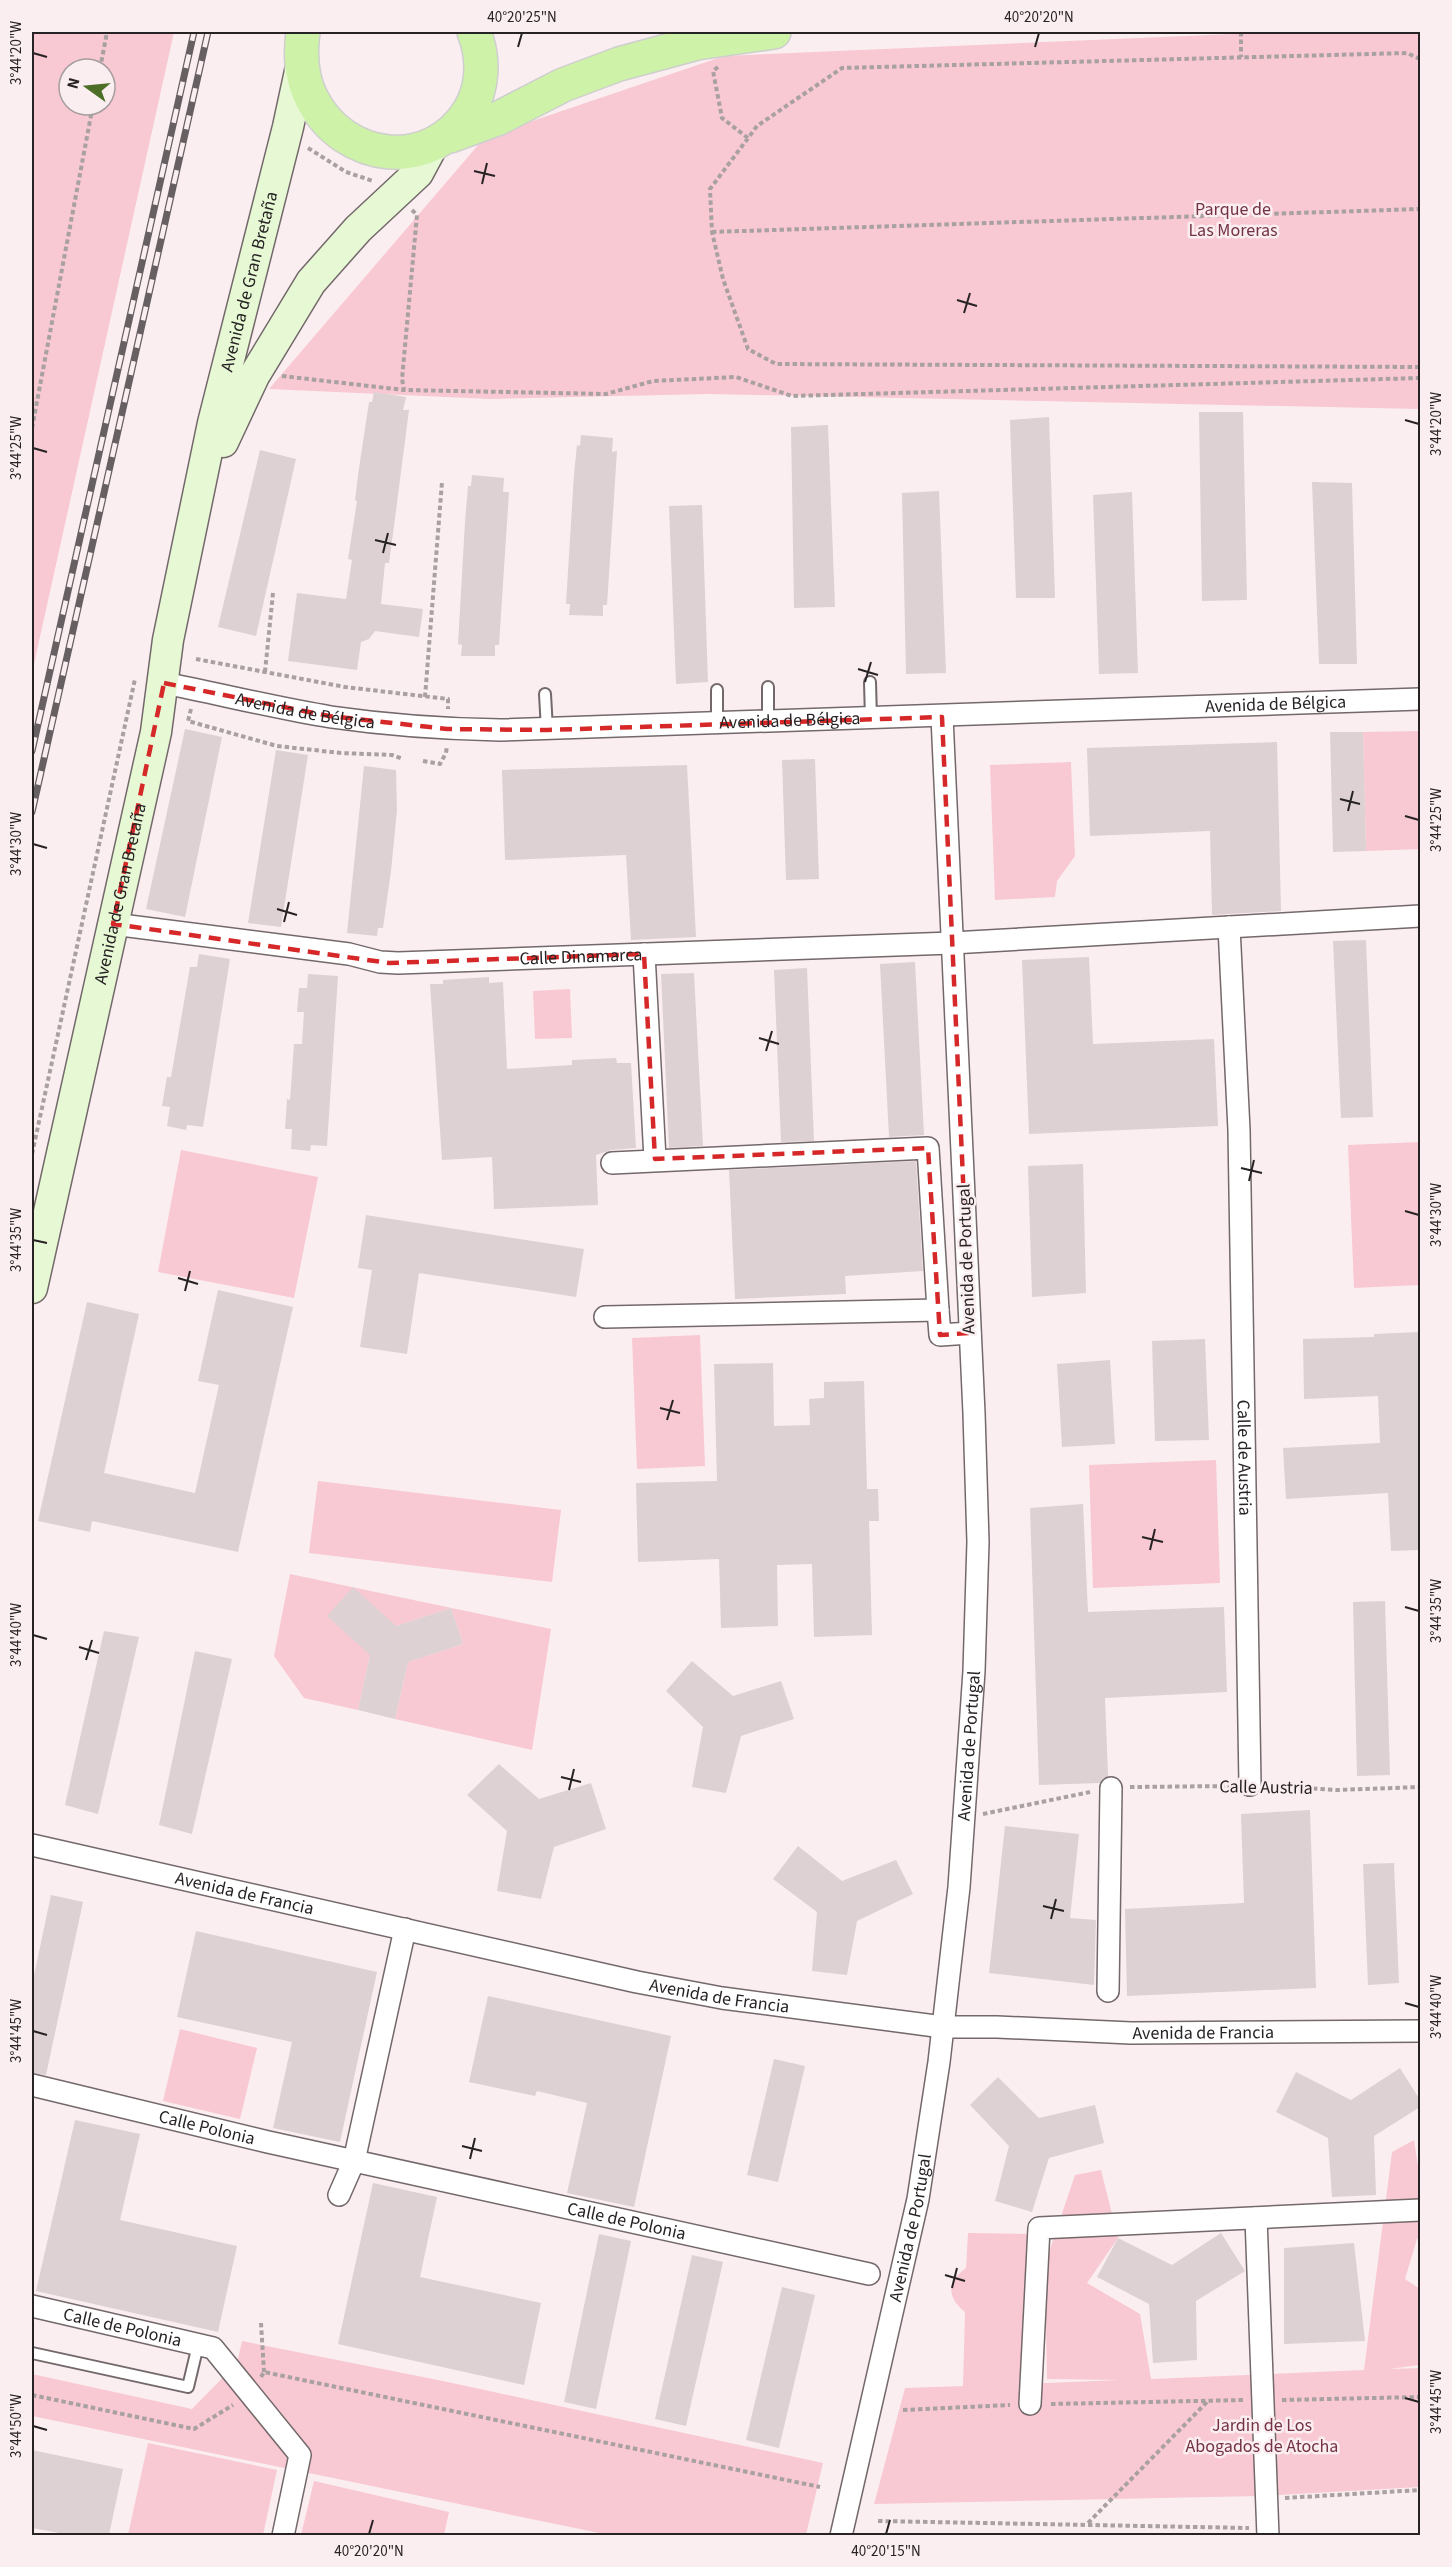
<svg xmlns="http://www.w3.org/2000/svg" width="1452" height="2567" font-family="'Source Sans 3',sans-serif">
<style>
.green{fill:#f8c9d3;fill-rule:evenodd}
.building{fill:#ddd1d3}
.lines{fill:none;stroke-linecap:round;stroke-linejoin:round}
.lane-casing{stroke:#73686a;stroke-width:14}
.street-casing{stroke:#73686a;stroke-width:24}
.secondary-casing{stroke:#73686a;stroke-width:33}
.primary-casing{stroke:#cfcfcf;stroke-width:36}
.path{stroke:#a9a0a2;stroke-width:4;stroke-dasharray:4.5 3;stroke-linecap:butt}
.lane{stroke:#fff;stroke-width:10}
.street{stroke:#fff;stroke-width:21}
.secondary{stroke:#e6f8d4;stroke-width:30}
.primary{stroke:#cdf2a8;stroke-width:33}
.rail-casing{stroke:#676062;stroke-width:7}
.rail{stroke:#fbeef1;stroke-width:4.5;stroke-dasharray:14;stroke-linecap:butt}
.marked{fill:none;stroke:#d62828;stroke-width:4.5;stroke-dasharray:12 8;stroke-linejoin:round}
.ticks{fill:none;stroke:#272324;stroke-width:2}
.labels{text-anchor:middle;stroke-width:5;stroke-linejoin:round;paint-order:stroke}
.park-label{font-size:18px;fill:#733345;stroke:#fbeef1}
.street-label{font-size:18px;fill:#272324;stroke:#fbeef1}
.neatline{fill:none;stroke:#272324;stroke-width:2}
.ticks-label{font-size:15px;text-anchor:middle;fill:#272324}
</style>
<rect width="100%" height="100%" fill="#fbeef1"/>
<path class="green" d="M 32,32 L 174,32 L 32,673 ZM 69,69 L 105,69 L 105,105 L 69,105 Z
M 1276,32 L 1420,32 L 1420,409 L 709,394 L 490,399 L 269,389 L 485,137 L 724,56 Z
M 1420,731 L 1420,849 L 1366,851 L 1363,732 Z
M 1071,762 L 1075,856 L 1057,881 L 1055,897 L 995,900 L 990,765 Z
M 570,989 L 572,1038 L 535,1039 L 533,991 Z
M 1420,1142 L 1420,1285 L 1354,1288 L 1348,1145 Z
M 181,1150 L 318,1177 L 294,1298 L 158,1272 Z
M 700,1335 L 705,1466 L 637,1469 L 632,1338 Z
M 1216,1460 L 1220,1583 L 1093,1588 L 1089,1465 Z
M 318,1481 L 561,1510 L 552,1582 L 309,1553 Z
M 290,1574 L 551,1629 L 532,1750 L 395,1719 L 408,1662 L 463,1644 L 451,1608 L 396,1626 L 370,1655 L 358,1710 L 304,1698 L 274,1656 Z
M 180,2029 L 257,2048 L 240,2119 L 163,2101 Z
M 1414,2140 L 1420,2179 L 1420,2236 L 1417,2239 L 1405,2279 L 1420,2289 L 1420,2365 L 1389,2369 L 1420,2368 L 1420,2487 L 1259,2496 L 874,2504 L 905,2388 L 963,2386 L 965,2312 C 947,2297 946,2282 966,2268 L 968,2233 L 1028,2234 L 1023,2384 L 1120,2380 L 1047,2379 L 1045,2264 L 1075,2175 L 1101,2170 L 1118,2238 L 1087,2283 L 1140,2314 L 1151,2379 L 1364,2370 L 1392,2152 Z
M 242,2341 L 443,2381 L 823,2463 L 806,2535 L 609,2535 L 32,2416 L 32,2374 L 192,2409 L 237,2363 Z
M 148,2443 L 277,2470 L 263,2535 L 128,2535 Z
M 314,2481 L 449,2512 L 444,2535 L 301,2535 Z"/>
<path class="building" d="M 374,392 L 406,397 L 403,410 L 409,410 L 394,526 L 389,563 L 385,563 L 381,604 L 423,609 L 419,637 L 375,631 L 369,639 L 361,642 L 357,670 L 288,661 L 297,593 L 346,599 L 352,560 L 348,559 L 357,501 L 355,500 L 358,475 L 369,402 L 372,402 Z
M 1199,412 L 1243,412 L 1247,600 L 1202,601 Z
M 1049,417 L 1055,598 L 1016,598 L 1010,420 Z
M 828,425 L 835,607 L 794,608 L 791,427 Z
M 581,435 L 613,438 L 612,452 L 617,451 L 607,605 L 603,605 L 603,616 L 569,615 L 570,604 L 566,604 L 574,474 L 577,445 L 580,446 Z
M 260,450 L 296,459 L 256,636 L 218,627 Z
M 472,475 L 504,478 L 503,492 L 509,492 L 499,645 L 495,645 L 495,656 L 461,656 L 462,645 L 458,644 L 465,522 L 468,486 L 471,486 Z
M 1312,482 L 1352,483 L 1357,664 L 1319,664 Z
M 939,491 L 946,673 L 906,674 L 902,493 Z
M 1132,492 L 1138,673 L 1099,674 L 1093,495 Z
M 702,505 L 708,682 L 676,684 L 669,506 Z
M 185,729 L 222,737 L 185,917 L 146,909 Z
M 1330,732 L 1363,732 L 1366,851 L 1333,852 Z
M 1277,742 L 1281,911 L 1212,915 L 1210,831 L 1090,836 L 1087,748 Z
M 276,750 L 308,755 L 281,927 L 248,923 Z
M 815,759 L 819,879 L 786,880 L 782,760 Z
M 687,765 L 696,937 L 631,940 L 626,855 L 505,860 L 502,770 Z
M 364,766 L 396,770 L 397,810 L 391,871 L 383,928 L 378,928 L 377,936 L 347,933 Z
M 1366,940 L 1373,1117 L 1341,1118 L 1333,941 Z
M 199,954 L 230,959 L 203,1127 L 187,1125 L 186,1130 L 167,1126 L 170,1107 L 162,1106 L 167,1077 L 171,1077 L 190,967 L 197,967 Z
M 1089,957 L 1093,1044 L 1214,1039 L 1218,1126 L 1029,1134 L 1022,960 Z
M 915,962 L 924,1135 L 889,1137 L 880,964 Z
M 807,968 L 814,1141 L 781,1142 L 774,970 Z
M 694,973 L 703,1146 L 669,1148 L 661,974 Z
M 308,974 L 338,976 L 327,1146 L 311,1145 L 310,1151 L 291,1149 L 292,1129 L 285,1129 L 287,1099 L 290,1100 L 294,1044 L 302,1044 L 304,1012 L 297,1012 L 299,988 L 307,988 Z
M 489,977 L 489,983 L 503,982 L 507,1069 L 572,1065 L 572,1060 L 616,1058 L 617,1063 L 631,1063 L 636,1148 L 611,1150 L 596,1155 L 598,1205 L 494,1209 L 492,1157 L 442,1160 L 430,984 L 443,984 L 443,980 Z
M 916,1161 L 923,1271 L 845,1276 L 846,1294 L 735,1299 L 729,1170 Z
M 1083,1164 L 1086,1293 L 1032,1297 L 1028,1166 Z
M 366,1215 L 584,1249 L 576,1297 L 419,1273 L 407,1354 L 360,1347 L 372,1270 L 358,1268 Z
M 218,1290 L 293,1307 L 238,1552 L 92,1521 L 90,1532 L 38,1521 L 87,1302 L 139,1314 L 104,1473 L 195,1493 L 219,1385 L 198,1381 Z
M 1420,1332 L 1420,1550 L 1391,1551 L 1388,1493 L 1286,1499 L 1283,1448 L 1380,1443 L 1378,1396 L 1304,1399 L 1303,1339 L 1374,1337 L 1374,1334 Z
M 1205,1339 L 1209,1440 L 1155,1441 L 1152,1341 Z
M 1110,1360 L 1115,1444 L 1062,1447 L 1057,1364 Z
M 773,1363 L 774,1426 L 810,1425 L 809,1399 L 824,1398 L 824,1382 L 864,1381 L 867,1489 L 878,1489 L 879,1521 L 869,1521 L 872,1635 L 814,1637 L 812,1564 L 777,1565 L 778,1626 L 721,1628 L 719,1559 L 638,1562 L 636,1483 L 717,1481 L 714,1364 Z
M 1083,1504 L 1088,1612 L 1224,1607 L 1227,1692 L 1105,1698 L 1108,1776 L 1100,1783 L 1039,1785 L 1030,1508 Z
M 353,1587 L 396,1626 L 451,1608 L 463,1644 L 408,1662 L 395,1719 L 358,1710 L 370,1655 L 327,1616 Z
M 1385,1601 L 1390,1775 L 1357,1776 L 1353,1602 Z
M 104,1631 L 139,1637 L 98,1814 L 65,1805 Z
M 195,1651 L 232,1659 L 192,1834 L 159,1825 Z
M 692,1661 L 733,1696 L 781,1681 L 794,1719 L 741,1736 L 726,1793 L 692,1787 L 703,1727 L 666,1691 Z
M 499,1764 L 539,1799 L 591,1783 L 606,1829 L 554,1847 L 541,1899 L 497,1891 L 507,1831 L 467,1795 Z
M 1310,1810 L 1316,1988 L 1127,1996 L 1125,1909 L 1244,1903 L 1241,1814 Z
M 1005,1826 L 1079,1834 L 1070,1918 L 1096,1920 L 1094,1985 L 989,1973 Z
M 798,1846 L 842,1881 L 896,1860 L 913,1894 L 857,1921 L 847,1975 L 812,1971 L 817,1912 L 773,1879 Z
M 1394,1863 L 1399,1983 L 1368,1985 L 1363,1864 Z
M 51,1895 L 83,1902 L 46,2075 L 32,2073 L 32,1985 Z
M 196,1931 L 377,1972 L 340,2142 L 273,2128 L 292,2042 L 177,2017 Z
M 488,1996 L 671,2036 L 634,2207 L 567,2193 L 587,2103 L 537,2091 L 535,2096 L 469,2082 Z
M 774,2059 L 805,2066 L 778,2182 L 747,2175 Z
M 1400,2068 L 1420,2100 L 1420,2107 L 1374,2136 L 1376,2195 L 1332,2197 L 1328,2138 L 1276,2112 L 1296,2072 L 1351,2100 Z
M 998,2077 L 1039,2118 L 1095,2105 L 1104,2143 L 1049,2158 L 1032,2212 L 995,2201 L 1009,2146 L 970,2105 Z
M 75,2120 L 140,2134 L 120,2220 L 237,2246 L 218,2332 L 36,2291 Z
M 373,2183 L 437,2197 L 420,2277 L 541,2303 L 524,2385 L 338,2344 Z
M 1221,2233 L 1245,2271 L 1196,2301 L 1197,2360 L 1153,2363 L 1149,2304 L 1097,2277 L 1118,2238 L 1172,2265 Z
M 599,2234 L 631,2241 L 596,2409 L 564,2402 Z
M 1354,2243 L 1365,2341 L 1284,2344 L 1284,2248 Z
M 692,2255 L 723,2262 L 686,2426 L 655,2419 Z
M 782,2287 L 815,2295 L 779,2448 L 746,2440 Z
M 32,2450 L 123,2469 L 109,2535 L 70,2535 L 32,2528 Z"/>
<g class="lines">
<defs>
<path id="lane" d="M 870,682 L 871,719
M 717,690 L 717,724
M 545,694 L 547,730
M 768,723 L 768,687
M 32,2353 L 188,2387 L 198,2345"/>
<g id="street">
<path id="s1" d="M 164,683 C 220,694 275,708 331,717 C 387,725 443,729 500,730 L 1420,699"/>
<path id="s2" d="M 113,924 L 349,954 L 380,962 L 398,963 L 952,943 L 1420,916"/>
<path id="s3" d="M 1229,927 L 1239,1130 L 1250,1785"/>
<path d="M 644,954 L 655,1159"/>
<path d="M 612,1163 L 928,1148 L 938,1310"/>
<path d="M 605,1317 L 938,1310 L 940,1335 L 970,1333"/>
<path id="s4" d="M 32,1845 L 637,1982 L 722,1998 L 943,2027 L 997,2027 L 1131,2033 L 1420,2031"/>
<path d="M 1108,1991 L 1111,1788"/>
<path id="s5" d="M 32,2085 L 268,2142 L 869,2274"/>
<path d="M 339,2195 L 354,2161 L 405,1929"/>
<path d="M 1256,2218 L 1268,2536"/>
<path id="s6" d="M 32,2306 L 213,2348 L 300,2455 L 283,2536"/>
<path d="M 1030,2404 L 1039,2228 L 1420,2210"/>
<path id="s7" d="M 841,2536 L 918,2199 L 939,2062 L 959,1887 L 974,1671 L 978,1542 L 974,1413 L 942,717"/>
</g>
<g id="secondary">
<path d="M 223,442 L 254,376 L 311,282 L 358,229 L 418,173 L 433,145"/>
<path id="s8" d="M 32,1288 L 156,732 L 168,640 L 213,423 L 288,127 L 302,62"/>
</g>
<path id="primary" d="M 303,32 C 300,54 301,78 312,99 C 344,162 430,173 469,111 C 484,87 484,57 474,32
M 450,136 L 499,118 L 563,85 L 619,64 L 697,43 L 774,32"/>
</defs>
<use href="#lane" class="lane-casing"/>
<use href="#street" class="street-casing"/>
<use href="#secondary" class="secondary-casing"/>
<use href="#primary" class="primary-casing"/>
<path class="path" d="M 1241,32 L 1241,57
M 1420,59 L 1407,53 L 842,68 L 757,126 L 710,189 L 712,232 L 723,279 L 748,349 L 776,364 L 1420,367
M 718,67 L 713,71 L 722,118 L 748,138
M 100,69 L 107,32
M 308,148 L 346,172 L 373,181
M 412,210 L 417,215 L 402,379 L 404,390 L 606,394 L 653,381 L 736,377 L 792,396 L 1420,378
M 712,232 L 1420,209
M 282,376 L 404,390
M 32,428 L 93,105
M 196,659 L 345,687 L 448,699 L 448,709
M 265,672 L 273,593
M 425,697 L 442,482
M 191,709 L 188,721 L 277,746 L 341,753 L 392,755 L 403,759
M 423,761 L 440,764 L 446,753 L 447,746
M 32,1154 L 135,679
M 1268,1786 L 1337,1790 L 1420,1787
M 1130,1787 L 1231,1786
M 983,1814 L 1090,1792
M 261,2323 L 264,2372
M 261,2377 L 264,2372 L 820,2487
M 32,2395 L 194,2429 L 233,2405
M 1282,2400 L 1420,2397
M 1051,2404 L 1244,2400
M 903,2410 L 1010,2405
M 1285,2498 L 1420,2490
M 878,2521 L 1249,2528
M 1088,2523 L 1208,2401"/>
<use href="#lane" class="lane"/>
<use href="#street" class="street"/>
<use href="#secondary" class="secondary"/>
<use href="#primary" class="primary"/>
<defs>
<path id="rail" d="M 32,751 L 194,32
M 32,812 L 208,32"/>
</defs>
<use href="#rail" class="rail-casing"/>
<use href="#rail" class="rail"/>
</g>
<path class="marked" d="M 164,683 L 329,716 L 447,729 L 547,730 L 942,717 L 970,1333 L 940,1335 L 928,1148 L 655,1159 L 644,954 L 389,963 L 113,924 Z"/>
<path class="ticks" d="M 518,47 L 522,33M 1035,47 L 1039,33M 33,53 L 47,57M 474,171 L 495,176M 482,184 L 487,163M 957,300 L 977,306M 964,313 L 970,293M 1405,420 L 1419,424M 33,448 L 47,452M 375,540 L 396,545M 383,553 L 388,533M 858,669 L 878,675M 865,682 L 871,662M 1340,799 L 1360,804M 1348,811 L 1353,791M 1405,816 L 1419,820M 33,844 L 47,848M 277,909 L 297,915M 284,922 L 289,902M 759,1038 L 779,1044M 766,1051 L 772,1031M 1241,1168 L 1262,1173M 1249,1181 L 1254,1160M 1405,1211 L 1419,1215M 33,1240 L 47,1243M 178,1278 L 198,1284M 185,1291 L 190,1271M 660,1408 L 680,1413M 667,1420 L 673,1400M 1142,1537 L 1163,1542M 1150,1550 L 1155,1529M 1405,1607 L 1419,1611M 33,1635 L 47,1639M 79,1647 L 99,1653M 86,1660 L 92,1640M 561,1777 L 581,1782M 569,1790 L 574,1769M 1043,1906 L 1064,1911M 1051,1919 L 1056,1899M 1405,2003 L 1419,2007M 33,2031 L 47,2035M 462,2146 L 482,2151M 470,2159 L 475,2138M 945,2275 L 965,2281M 952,2288 L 957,2268M 1405,2398 L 1419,2402M 33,2426 L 47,2430M 369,2534 L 373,2520M 886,2534 L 890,2520"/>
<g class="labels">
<g class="park-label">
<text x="1233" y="215">Parque de<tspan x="1233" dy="21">Las Moreras</tspan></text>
<text x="1262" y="2431">Jardin de Los<tspan x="1262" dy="21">Abogados de Atocha</tspan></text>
</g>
<g class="street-label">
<text dy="6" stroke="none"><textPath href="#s8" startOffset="1030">Avenida de Gran Bretaña</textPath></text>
<text dy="6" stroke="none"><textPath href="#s1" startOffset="1116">Avenida de Bélgica</textPath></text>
<text dy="6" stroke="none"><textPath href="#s1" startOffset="144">Avenida de Bélgica</textPath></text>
<text dy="6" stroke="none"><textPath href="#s1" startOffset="630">Avenida de Bélgica</textPath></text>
<text dy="6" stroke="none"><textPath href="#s8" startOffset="404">Avenida de Gran Bretaña</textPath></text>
<text dy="6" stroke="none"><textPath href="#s2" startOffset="471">Calle Dinamarca</textPath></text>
<text transform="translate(966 1259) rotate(-92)" y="6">Avenida de Portugal</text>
<text dy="6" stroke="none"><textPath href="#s3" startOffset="531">Calle de Austria</textPath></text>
<text dy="6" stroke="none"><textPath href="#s7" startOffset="802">Avenida de Portugal</textPath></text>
<text transform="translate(1266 1787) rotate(1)" y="6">Calle Austria</text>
<text dy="6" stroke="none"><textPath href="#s4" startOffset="218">Avenida de Francia</textPath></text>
<text dy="6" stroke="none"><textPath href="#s4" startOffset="704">Avenida de Francia</textPath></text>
<text dy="6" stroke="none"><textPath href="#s4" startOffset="1190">Avenida de Francia</textPath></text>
<text dy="6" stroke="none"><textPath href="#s5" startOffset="180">Calle Polonia</textPath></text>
<text dy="6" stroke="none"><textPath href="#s5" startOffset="610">Calle de Polonia</textPath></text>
<text dy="6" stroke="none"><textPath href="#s7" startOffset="316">Avenida de Portugal</textPath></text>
<text dy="6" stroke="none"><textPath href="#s6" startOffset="93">Calle de Polonia</textPath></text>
</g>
</g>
<rect width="1452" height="2567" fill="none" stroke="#fbeef1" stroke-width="66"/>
<g transform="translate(87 87) rotate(285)"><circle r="28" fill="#fbeef1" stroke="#a69d9f" stroke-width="1.5"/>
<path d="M0-4.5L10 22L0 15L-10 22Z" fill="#4c6e26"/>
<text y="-9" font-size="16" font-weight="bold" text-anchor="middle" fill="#272324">N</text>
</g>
<rect x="33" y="33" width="1386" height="2501" class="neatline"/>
<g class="ticks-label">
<text x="522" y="22">40°20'25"N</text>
<text x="1039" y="22">40°20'20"N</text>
<text transform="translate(16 53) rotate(-90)" y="5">3°44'20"W</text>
<text transform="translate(1436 424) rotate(-90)" y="5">3°44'20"W</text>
<text transform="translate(16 448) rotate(-90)" y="5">3°44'25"W</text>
<text transform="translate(1436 820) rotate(-90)" y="5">3°44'25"W</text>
<text transform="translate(16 844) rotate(-90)" y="5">3°44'30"W</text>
<text transform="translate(1436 1215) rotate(-90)" y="5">3°44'30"W</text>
<text transform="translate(16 1240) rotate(-90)" y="5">3°44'35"W</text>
<text transform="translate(1436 1611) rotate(-90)" y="5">3°44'35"W</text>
<text transform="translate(16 1635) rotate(-90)" y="5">3°44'40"W</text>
<text transform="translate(1436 2007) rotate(-90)" y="5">3°44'40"W</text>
<text transform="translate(16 2031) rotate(-90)" y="5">3°44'45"W</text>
<text transform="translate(1436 2402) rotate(-90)" y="5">3°44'45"W</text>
<text transform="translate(16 2426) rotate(-90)" y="5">3°44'50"W</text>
<text x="369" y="2556">40°20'20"N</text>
<text x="886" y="2556">40°20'15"N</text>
</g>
</svg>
